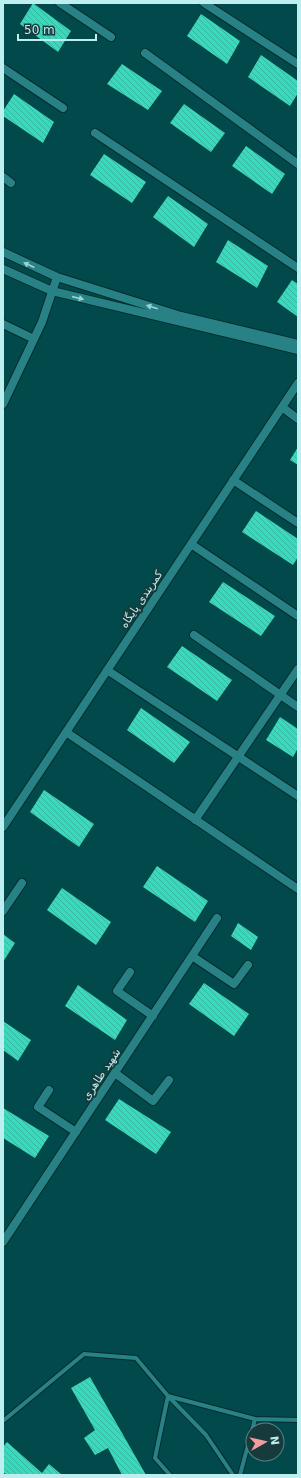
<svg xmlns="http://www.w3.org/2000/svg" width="301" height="1478" font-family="'DejaVu Sans','Noto Naskh Arabic',sans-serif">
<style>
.building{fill:url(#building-back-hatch)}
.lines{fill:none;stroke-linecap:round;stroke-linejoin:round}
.lane-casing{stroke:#062c2d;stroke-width:6}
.street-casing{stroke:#062c2d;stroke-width:10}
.lane{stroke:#288285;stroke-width:4}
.street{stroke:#288285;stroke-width:8}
.oneway{fill:#98d4d6}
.labels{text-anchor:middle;stroke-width:4;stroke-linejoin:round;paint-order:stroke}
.street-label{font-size:11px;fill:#bdeff1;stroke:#173b3c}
</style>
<defs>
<pattern id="building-back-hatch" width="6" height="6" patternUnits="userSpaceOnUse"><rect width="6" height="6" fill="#39d9bd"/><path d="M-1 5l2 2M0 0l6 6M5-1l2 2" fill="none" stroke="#39b5a0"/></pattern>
</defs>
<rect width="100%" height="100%" fill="#02494b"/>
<path class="building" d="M 33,3 L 71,31 L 58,52 L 20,24 Z
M 201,14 L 240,41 L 227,64 L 187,36 Z
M 261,55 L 298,81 L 298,93 L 290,106 L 248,77 Z
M 122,64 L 162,91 L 148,110 L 107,84 Z
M 14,94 L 54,122 L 43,143 L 3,116 L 3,111 Z
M 184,104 L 225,133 L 211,152 L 170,123 Z
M 246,146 L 285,174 L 272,194 L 232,166 Z
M 104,154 L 146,182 L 132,203 L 90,175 Z
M 168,196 L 208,224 L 194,247 L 153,217 Z
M 228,240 L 268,266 L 257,288 L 216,262 Z
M 292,280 L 298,284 L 298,317 L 277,302 Z
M 298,447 L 298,465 L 290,460 Z
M 256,511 L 298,539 L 298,557 L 293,565 L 242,532 Z
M 223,582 L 275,616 L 261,636 L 209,602 Z
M 182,646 L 232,680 L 217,701 L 167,667 Z
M 141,708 L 190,742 L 174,763 L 127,730 Z
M 280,717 L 298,729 L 298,748 L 293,757 L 266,740 Z
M 44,790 L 94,824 L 79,847 L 30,812 Z
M 157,866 L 208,901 L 195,922 L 143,887 Z
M 62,888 L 111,922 L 96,945 L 47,910 Z
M 238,923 L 258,937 L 251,950 L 231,936 Z
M 3,934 L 15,943 L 3,962 Z
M 204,983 L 249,1014 L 234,1036 L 189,1004 Z
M 78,985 L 127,1020 L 115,1040 L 65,1006 Z
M 3,1021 L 31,1040 L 18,1061 L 3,1050 Z
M 119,1099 L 171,1132 L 156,1154 L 105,1120 Z
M 3,1108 L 49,1136 L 35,1158 L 3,1138 Z
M 90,1377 L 146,1475 L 122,1475 L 108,1448 L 95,1455 L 84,1438 L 95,1430 L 71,1388 Z
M 7,1442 L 42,1473 L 49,1464 L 62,1475 L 7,1475 L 3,1472 L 3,1447 Z"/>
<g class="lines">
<defs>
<path id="lane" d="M 168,1396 L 206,1435 L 233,1475
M 168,1396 L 155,1458 L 170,1475
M 3,1421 L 84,1354 L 136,1358 L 168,1396 L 255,1419
M 240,1475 L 255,1419 L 298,1420"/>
<path id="street" d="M 60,3 L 111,37
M 204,3 L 298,64
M 145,53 L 298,164
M 3,68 L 63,108
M 95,133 L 298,268
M 3,177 L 11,183
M 3,252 L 57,277 L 181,316 L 298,344
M 3,269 L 52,291 L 298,350
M 3,324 L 34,339
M 3,404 L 42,322 L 57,277
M 282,407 L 298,419
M 233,480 L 298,523
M 191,544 L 298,616
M 194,635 L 298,707
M 107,670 L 298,796
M 66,732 L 298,889
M 195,820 L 298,669
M 3,827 L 298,383
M 3,911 L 22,883
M 192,956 L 234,984 L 248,965
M 130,972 L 117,991 L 153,1016
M 115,1073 L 153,1101 L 169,1080
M 49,1090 L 38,1107 L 76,1132
M 3,1242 L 217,918"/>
</defs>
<use href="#lane" class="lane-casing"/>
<use href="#street" class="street-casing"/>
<use href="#lane" class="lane"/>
<use href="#street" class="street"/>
</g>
<defs><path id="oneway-solid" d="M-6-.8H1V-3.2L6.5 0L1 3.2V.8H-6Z"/></defs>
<g class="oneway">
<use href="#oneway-solid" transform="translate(29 265) rotate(-155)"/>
<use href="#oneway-solid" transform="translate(78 298) rotate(13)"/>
<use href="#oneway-solid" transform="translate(152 307) rotate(-163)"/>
</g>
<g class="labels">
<g class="street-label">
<text transform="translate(141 599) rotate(-56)" y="4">کمربندی پایگاه</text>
<text transform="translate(101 1074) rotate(-56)" y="4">شهید طاهری</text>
</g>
</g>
<rect width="301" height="1478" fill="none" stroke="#bdeff1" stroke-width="8"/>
<g transform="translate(265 1442) rotate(82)"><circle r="19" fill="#173b3c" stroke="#598384"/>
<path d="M0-3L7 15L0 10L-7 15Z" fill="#f59b9d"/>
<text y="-6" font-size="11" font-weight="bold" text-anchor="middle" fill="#bdeff1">N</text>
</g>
<path d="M18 34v6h78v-6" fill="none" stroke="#bdeff1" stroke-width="2"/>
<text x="24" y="34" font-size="12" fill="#bdeff1" stroke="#173b3c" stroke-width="3" paint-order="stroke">50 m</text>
</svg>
